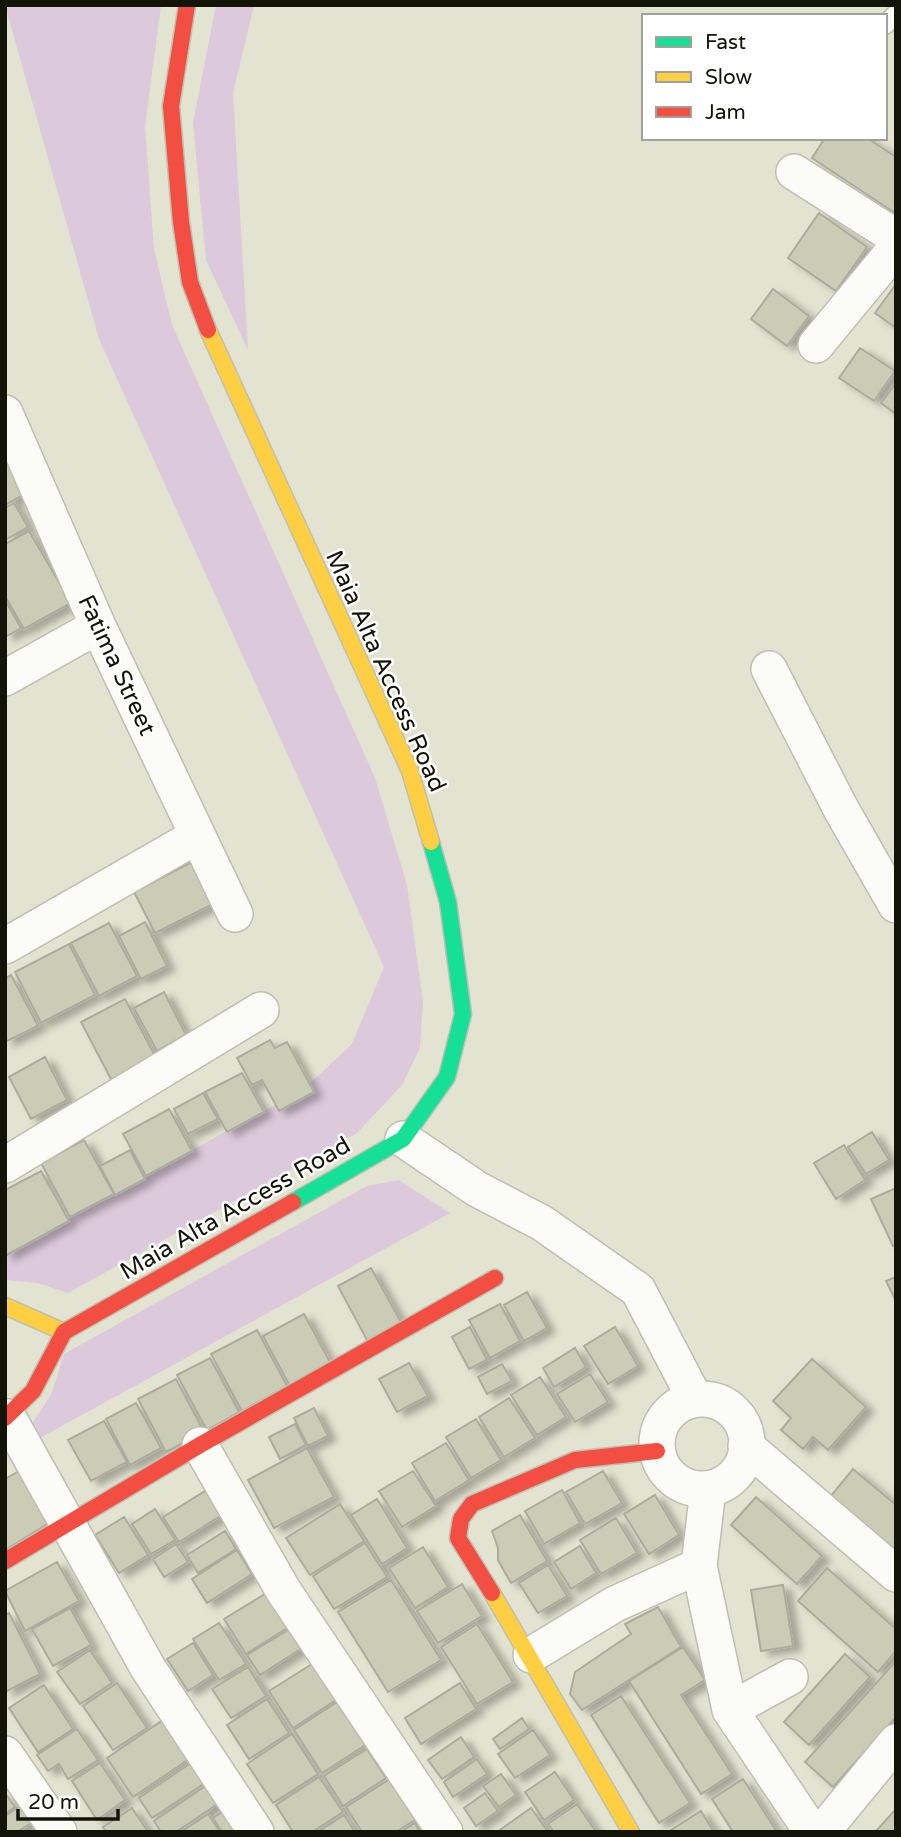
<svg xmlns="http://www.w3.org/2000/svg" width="901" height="1837" font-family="'Varela Round',sans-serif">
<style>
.green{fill:#dcc9db}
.building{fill:#cbccb5;stroke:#abac9d;stroke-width:2;filter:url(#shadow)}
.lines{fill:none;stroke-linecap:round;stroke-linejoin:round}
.lane-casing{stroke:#bebfb0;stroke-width:21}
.street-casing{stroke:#bebfb0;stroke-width:38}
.fast-casing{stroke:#bebfb0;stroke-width:19}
.slow-casing{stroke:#bebfb0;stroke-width:19}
.jam-casing{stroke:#bebfb0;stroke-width:19}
.lane{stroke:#fbfbf8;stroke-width:18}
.street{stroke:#fbfbf8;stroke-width:35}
.fast{stroke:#16e098;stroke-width:16}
.slow{stroke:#ffcf43;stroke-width:16}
.jam{stroke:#f24e42;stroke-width:16}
.labels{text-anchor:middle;stroke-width:5;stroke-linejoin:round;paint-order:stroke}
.street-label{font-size:24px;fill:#131408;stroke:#fff}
</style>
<defs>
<filter id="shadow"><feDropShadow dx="8" dy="4.5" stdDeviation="3.5" flood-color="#0004"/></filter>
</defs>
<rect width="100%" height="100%" fill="#e2e3d0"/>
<path class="green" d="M 5,5 L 161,5 L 145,127 L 154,249 L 172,325 L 375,778 L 407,885 L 423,1002 L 420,1048 L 402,1085 L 357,1133 L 68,1293 L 38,1283 L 5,1280 L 5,1252 L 304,1089 L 352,1044 L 384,967 L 99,339 Z
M 216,5 L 254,5 L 233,93 L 248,350 L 206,260 L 193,123 Z
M 399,1180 L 450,1213 L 38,1439 L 31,1425 L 51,1395 L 64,1354 L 367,1186 Z"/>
<path class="building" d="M 825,138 L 867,138 L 896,157 L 895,213 L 812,158 Z
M 819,213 L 867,247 L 836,291 L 788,258 Z
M 896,284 L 896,328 L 875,313 Z
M 773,289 L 809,316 L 787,346 L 751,319 Z
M 860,348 L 895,371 L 874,401 L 839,378 Z
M 896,383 L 896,414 L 881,403 Z
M 5,451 L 28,492 L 5,505 Z
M 14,503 L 28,527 L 5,540 L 5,508 Z
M 29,531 L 71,603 L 24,629 L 5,596 L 5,544 Z
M 5,600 L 21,628 L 5,637 Z
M 192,862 L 213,904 L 155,933 L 134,892 Z
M 145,922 L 167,966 L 141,979 L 119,936 Z
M 109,923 L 137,976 L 99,996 L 71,943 Z
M 69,944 L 95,995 L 41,1023 L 15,972 Z
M 11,975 L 38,1026 L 5,1042 L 5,979 Z
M 164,992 L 186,1035 L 157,1051 L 134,1008 Z
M 125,999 L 157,1060 L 113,1083 L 81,1022 Z
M 270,1040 L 275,1048 L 287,1042 L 314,1092 L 279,1111 L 262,1080 L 252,1085 L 237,1058 Z
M 45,1057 L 67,1100 L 31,1119 L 9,1077 Z
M 242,1073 L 264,1112 L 227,1132 L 205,1092 Z
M 203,1093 L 218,1119 L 188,1134 L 174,1109 Z
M 169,1109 L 192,1151 L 146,1176 L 123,1134 Z
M 872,1132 L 889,1160 L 866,1174 L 848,1147 Z
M 84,1140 L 114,1194 L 70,1217 L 41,1163 Z
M 844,1145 L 865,1180 L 836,1199 L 814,1163 Z
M 130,1150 L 145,1179 L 115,1195 L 100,1166 Z
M 41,1171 L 69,1221 L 5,1256 L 5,1190 Z
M 896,1188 L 896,1245 L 893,1246 L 871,1199 Z
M 371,1268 L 402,1324 L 368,1342 L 338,1286 Z
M 896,1277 L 896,1301 L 886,1281 Z
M 527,1292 L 547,1328 L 524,1341 L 504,1305 Z
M 500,1304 L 520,1341 L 490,1358 L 469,1320 Z
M 304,1314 L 331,1364 L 290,1386 L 263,1336 Z
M 470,1327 L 487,1360 L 469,1369 L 452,1337 Z
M 615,1327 L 638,1366 L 608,1384 L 584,1346 Z
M 257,1330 L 287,1386 L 242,1411 L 211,1354 Z
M 575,1348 L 586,1367 L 554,1387 L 543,1368 Z
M 210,1358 L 239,1412 L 207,1430 L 177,1375 Z
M 812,1359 L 866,1407 L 828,1450 L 813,1437 L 803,1449 L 781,1430 L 791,1418 L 773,1401 Z
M 409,1363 L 428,1396 L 397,1412 L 379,1379 Z
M 502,1364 L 512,1381 L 487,1394 L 478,1377 Z
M 590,1374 L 608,1402 L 575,1422 L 557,1394 Z
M 540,1377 L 566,1417 L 537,1435 L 511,1395 Z
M 176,1379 L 204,1432 L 166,1452 L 138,1399 Z
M 509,1398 L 535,1438 L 504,1457 L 479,1417 Z
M 136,1403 L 161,1448 L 130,1465 L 106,1419 Z
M 314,1408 L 328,1436 L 308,1446 L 294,1418 Z
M 476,1419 L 501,1460 L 471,1478 L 446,1437 Z
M 104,1421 L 127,1462 L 91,1481 L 68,1440 Z
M 295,1424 L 306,1445 L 280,1459 L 269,1437 Z
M 446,1443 L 469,1480 L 435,1501 L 412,1463 Z
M 307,1448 L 334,1497 L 274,1528 L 248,1480 Z
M 23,1469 L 49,1523 L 5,1550 L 5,1479 Z
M 853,1469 L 896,1505 L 896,1552 L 830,1497 Z
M 413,1471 L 436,1506 L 402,1527 L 379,1491 Z
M 603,1471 L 622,1503 L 585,1524 L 566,1492 Z
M 215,1485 L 230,1510 L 179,1542 L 163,1517 Z
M 562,1490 L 580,1523 L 544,1544 L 525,1511 Z
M 655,1495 L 679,1535 L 649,1554 L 624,1514 Z
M 756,1497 L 822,1556 L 797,1584 L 731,1525 Z
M 377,1499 L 407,1548 L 382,1564 L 351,1515 Z
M 340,1504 L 364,1541 L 310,1575 L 286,1538 Z
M 155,1509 L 175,1540 L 151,1554 L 132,1524 Z
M 520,1515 L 547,1561 L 511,1583 L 498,1560 L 498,1548 L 492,1531 Z
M 124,1517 L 148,1555 L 119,1573 L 95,1535 Z
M 616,1518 L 637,1553 L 601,1574 L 580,1540 Z
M 225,1531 L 236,1549 L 198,1573 L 187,1555 Z
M 365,1543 L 387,1577 L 334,1609 L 313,1576 Z
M 176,1544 L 188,1562 L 164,1577 L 153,1559 Z
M 580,1546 L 596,1573 L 571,1589 L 554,1562 Z
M 423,1547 L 448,1587 L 415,1608 L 389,1568 Z
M 237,1550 L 252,1574 L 207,1603 L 192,1579 Z
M 57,1562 L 79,1601 L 25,1631 L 5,1591 Z
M 548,1565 L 567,1596 L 538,1613 L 519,1583 Z
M 827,1568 L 896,1629 L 896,1651 L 878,1672 L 798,1601 Z
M 391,1580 L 441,1660 L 388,1692 L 338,1612 Z
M 462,1584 L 482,1616 L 438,1643 L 417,1611 Z
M 783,1585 L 793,1646 L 761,1651 L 751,1590 Z
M 273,1589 L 295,1623 L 246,1654 L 224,1619 Z
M 658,1607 L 681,1647 L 582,1710 L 570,1694 L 575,1672 L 631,1634 L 625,1624 Z
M 70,1608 L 91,1645 L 53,1666 L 32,1629 Z
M 9,1613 L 40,1674 L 5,1692 L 5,1615 Z
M 219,1623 L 246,1664 L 219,1680 L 193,1639 Z
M 298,1624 L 310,1643 L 260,1675 L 247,1655 Z
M 477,1624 L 513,1682 L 477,1704 L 441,1647 Z
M 193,1643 L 213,1675 L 188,1691 L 167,1659 Z
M 683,1647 L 705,1680 L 681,1695 L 732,1774 L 701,1794 L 629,1681 Z
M 90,1650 L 112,1683 L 80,1704 L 57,1672 Z
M 845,1654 L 870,1677 L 809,1745 L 784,1722 Z
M 896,1661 L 896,1717 L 833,1787 L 805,1762 Z
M 315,1662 L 339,1698 L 293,1728 L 269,1691 Z
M 248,1667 L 266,1696 L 231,1718 L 212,1689 Z
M 117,1683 L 147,1728 L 113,1750 L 83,1706 Z
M 460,1683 L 476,1709 L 421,1744 L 405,1718 Z
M 44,1685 L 73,1729 L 38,1752 L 9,1708 Z
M 621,1696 L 690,1803 L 659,1823 L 591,1715 Z
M 345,1697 L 373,1740 L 322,1773 L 294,1730 Z
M 267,1699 L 289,1733 L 249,1759 L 227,1725 Z
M 522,1718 L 529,1729 L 500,1749 L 493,1739 Z
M 163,1720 L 189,1759 L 133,1797 L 107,1758 Z
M 77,1729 L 98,1760 L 68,1779 L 59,1764 L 48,1771 L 37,1755 Z
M 533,1730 L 550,1755 L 515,1778 L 498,1754 Z
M 292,1734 L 318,1774 L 273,1803 L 247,1764 Z
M 461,1737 L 474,1757 L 442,1779 L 428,1760 Z
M 367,1749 L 386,1778 L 343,1806 L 324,1776 Z
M 477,1759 L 487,1774 L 453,1797 L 444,1782 Z
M 100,1763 L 125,1800 L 97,1820 L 72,1781 Z
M 191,1763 L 205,1783 L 152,1818 L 139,1798 Z
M 401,1772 L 427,1812 L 396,1832 L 362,1832 L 346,1807 Z
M 555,1772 L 574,1800 L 544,1820 L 525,1792 Z
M 501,1774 L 516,1795 L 499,1807 L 483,1786 Z
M 319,1777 L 343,1812 L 312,1832 L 293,1832 L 276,1805 Z
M 743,1779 L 777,1832 L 733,1832 L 712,1799 Z
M 210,1783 L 222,1801 L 176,1832 L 161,1832 L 154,1821 Z
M 5,1793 L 15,1807 L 5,1814 Z
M 485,1793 L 498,1811 L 476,1826 L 464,1808 Z
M 25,1803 L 36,1820 L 17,1832 L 5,1832 L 5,1816 Z
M 577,1804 L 596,1832 L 554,1832 L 548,1824 Z
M 229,1807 L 243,1832 L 222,1832 L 213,1818 Z
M 132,1808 L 148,1832 L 106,1832 L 103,1827 Z
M 531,1808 L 548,1832 L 497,1832 Z
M 896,1809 L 896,1832 L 875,1832 Z
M 701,1811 L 714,1832 L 671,1832 L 671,1830 Z
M 208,1814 L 220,1832 L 181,1832 Z
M 344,1815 L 355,1832 L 318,1832 Z
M 415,1823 L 420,1832 L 401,1832 Z"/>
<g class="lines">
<defs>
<path id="lane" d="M 885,25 L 896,14"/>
<path id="street" d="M 794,172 L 896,237
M 816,345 L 896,248
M 5,413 L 98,626 L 235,914
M 769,669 L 841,809 L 896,905
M 5,678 L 98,626
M 5,946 L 197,836
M 403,1139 L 477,1189 L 542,1223 L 638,1290 L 695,1399
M 5,1165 L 261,1010
M657 1444a45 45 0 1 1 90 0a45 45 0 1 1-90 0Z
M 8,1417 L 148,1668 L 256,1832
M 200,1445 L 283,1590 L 445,1832
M 746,1446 L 896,1574
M 708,1489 L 699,1566 L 730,1710 L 812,1832
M 531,1655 L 615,1604 L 699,1566
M 730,1710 L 790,1677
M 5,1754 L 59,1832
M 822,1832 L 896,1742"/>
<path id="fast" d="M 293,1202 L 403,1139 L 447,1077 L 463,1014 L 448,902 L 431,842"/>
<path id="slow" d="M 208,330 L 410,771 L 431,842
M 5,1306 L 64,1332
M 492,1593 L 631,1832"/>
<path id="jam" d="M 187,5 L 171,106 L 181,222 L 190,282 L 208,330
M 5,1418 L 33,1391 L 64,1332 L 293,1202
M 5,1561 L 200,1445 L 495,1278
M 492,1593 L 458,1538 L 461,1519 L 472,1504 L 575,1460 L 657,1451"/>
</defs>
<use href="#lane" class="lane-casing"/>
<use href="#street" class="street-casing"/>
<use href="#fast" class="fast-casing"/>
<use href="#slow" class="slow-casing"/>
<use href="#jam" class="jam-casing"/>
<use href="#lane" class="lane"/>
<use href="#street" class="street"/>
<use href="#fast" class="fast"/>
<use href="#slow" class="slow"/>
<use href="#jam" class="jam"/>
</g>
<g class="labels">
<g class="street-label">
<text transform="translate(117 665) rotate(65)" y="8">Fatima Street</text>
<text transform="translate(386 671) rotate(66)" y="8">Maia Alta Access Road</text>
<text transform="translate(235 1208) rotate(-30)" y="8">Maia Alta Access Road</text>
</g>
</g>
<rect width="901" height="1837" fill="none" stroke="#131408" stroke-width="14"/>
<rect x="642" y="14" width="245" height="126" fill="#ffffff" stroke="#a1a19c" stroke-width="2"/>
<rect x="656" y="37" width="35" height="10" fill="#16e098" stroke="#a1a19c" stroke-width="2"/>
<text x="705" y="49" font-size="21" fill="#131408">Fast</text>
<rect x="656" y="72" width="35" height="10" fill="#ffcf43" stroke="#a1a19c" stroke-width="2"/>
<text x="705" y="84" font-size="21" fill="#131408">Slow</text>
<rect x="656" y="107" width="35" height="10" fill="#f24e42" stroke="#a1a19c" stroke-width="2"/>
<text x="705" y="119" font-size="21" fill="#131408">Jam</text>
<path d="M18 1809v10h100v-10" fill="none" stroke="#131408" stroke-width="3.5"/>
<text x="28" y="1809" font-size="21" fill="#131408" stroke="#ffffff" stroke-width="5" paint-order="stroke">20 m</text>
</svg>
